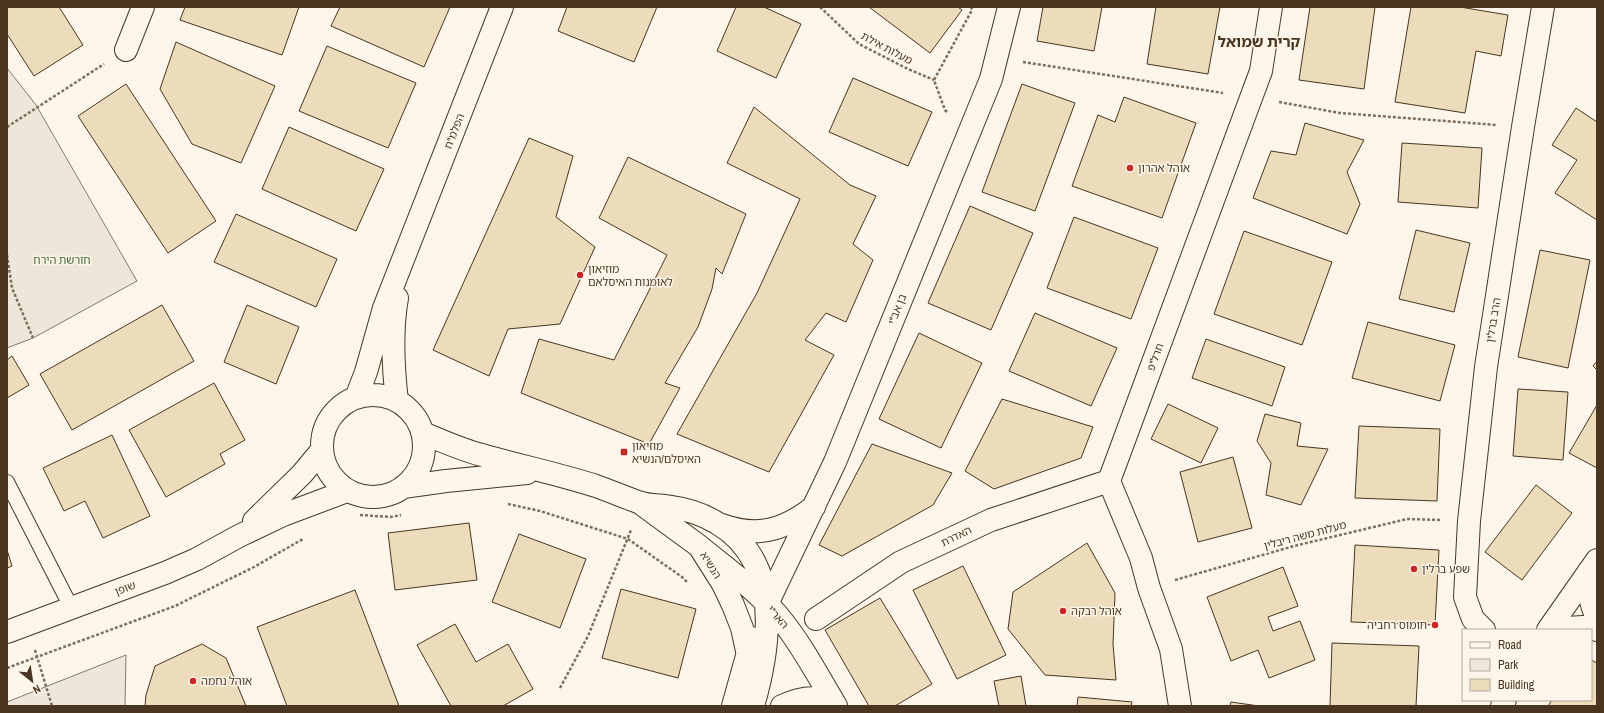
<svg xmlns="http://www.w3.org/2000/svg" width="1604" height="713" font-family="'Archivo Narrow','Noto Sans Hebrew',sans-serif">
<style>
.green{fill:#ede6d9;stroke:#887966}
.building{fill:#ecdcbc;stroke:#4a3520}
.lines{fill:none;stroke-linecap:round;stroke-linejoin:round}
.lane-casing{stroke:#4a3520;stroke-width:16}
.street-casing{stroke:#4a3520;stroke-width:24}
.secondary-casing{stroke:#4a3520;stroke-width:24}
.path{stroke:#7f6f5c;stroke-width:2.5;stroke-dasharray:3 2;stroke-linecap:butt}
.lane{stroke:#fbf6e9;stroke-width:14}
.street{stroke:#fbf6e9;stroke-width:22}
.secondary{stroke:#fbf6e9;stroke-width:22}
.poi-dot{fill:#c62828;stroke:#fbf6e9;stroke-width:1.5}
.labels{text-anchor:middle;stroke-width:3;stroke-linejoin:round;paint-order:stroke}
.street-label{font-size:11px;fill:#4a3520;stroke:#fbf6e9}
.poi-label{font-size:11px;fill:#4a3520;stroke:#fbf6e9;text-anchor:start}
.park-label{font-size:11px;fill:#436837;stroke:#fbf6e9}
.district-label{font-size:15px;font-weight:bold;fill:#4a3520;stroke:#fbf6e9}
</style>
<rect width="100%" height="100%" fill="#fbf6e9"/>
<path class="green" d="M 7,68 L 36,105 L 137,281 L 33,338 L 7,348 Z
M 126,655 L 125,706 L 7,706 L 7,702 Z"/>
<path class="building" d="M 7,7 L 59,7 L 83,45 L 34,76 L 7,34 Z
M 185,7 L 299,7 L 282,55 L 180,20 Z
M 340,7 L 450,7 L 424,67 L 331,26 Z
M 567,7 L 657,7 L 634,62 L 558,31 Z
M 736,7 L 764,7 L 801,24 L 776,78 L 717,51 Z
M 869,7 L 958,7 L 962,10 L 930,53 Z
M 1043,7 L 1102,7 L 1094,51 L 1037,41 Z
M 1156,7 L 1220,7 L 1208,74 L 1147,64 Z
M 1310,7 L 1375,7 L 1364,89 L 1299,80 Z
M 1411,7 L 1460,7 L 1508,15 L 1501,56 L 1476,51 L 1465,113 L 1395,102 Z
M 176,42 L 275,86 L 241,163 L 192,144 L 160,89 Z
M 327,46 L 416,83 L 388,148 L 299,111 Z
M 853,78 L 932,112 L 908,166 L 829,132 Z
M 126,84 L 216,221 L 168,253 L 78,116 Z
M 1022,84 L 1075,103 L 1035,211 L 982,192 Z
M 1124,97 L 1196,123 L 1162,218 L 1072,186 L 1098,115 L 1115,122 Z
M 754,107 L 850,185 L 876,196 L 853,244 L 873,260 L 846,322 L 826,313 L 805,340 L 834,355 L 769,472 L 677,434 L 757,293 L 800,199 L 727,163 Z
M 1576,108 L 1597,122 L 1597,220 L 1555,193 L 1577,160 L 1552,145 Z
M 1305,123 L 1364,140 L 1347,172 L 1360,204 L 1347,234 L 1253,198 L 1271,151 L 1296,155 Z
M 289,127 L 384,169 L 356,231 L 262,189 Z
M 529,138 L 573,156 L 556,217 L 595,247 L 560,324 L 508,329 L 489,376 L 433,350 Z
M 1402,143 L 1482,148 L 1478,208 L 1398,202 Z
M 628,157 L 746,214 L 722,274 L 716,268 L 712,289 L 698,327 L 665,383 L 680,388 L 649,444 L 521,393 L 539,339 L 614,360 L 667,255 L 599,218 Z
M 970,206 L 1033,233 L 991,330 L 928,303 Z
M 236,214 L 337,259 L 316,307 L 214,262 Z
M 1074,217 L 1158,248 L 1131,319 L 1047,288 Z
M 1416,230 L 1470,243 L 1454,312 L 1399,299 Z
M 1244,231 L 1332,262 L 1302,345 L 1214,314 Z
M 1540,250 L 1590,260 L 1568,368 L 1518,357 Z
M 162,305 L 194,361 L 72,430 L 40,374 Z
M 247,305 L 299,327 L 276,384 L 224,362 Z
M 1035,313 L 1117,348 L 1091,406 L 1009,371 Z
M 1368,322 L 1455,345 L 1440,401 L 1352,378 Z
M 919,333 L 982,363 L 941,448 L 879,419 Z
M 1206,339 L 1285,367 L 1272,406 L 1192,378 Z
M 12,356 L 29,385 L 7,398 L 7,360 Z
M 1597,361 L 1597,370 L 1593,366 Z
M 214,383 L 245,440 L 220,454 L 225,464 L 166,497 L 129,430 Z
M 1518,389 L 1568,392 L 1563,460 L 1513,456 Z
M 1002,399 L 1093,427 L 1081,458 L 994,489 L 965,471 Z
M 1168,404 L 1218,428 L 1201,463 L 1151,439 Z
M 1597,405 L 1597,468 L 1569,453 Z
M 1265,414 L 1301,423 L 1297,446 L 1328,449 L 1301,505 L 1266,495 L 1271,463 L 1257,441 Z
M 1359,426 L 1440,429 L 1437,501 L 1355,498 Z
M 112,435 L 150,516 L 103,538 L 85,501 L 64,511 L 43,468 Z
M 872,444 L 952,473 L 933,505 L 842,556 L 819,545 Z
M 1233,457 L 1252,528 L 1198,542 L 1180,472 Z
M 1536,485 L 1572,513 L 1522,580 L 1485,552 Z
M 469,523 L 477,580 L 395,590 L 388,533 Z
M 519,534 L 586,559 L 560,628 L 492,602 Z
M 1087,543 L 1115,593 L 1113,644 L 1116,680 L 1045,675 L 1008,629 L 1013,592 Z
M 1355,545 L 1439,550 L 1435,625 L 1351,622 Z
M 7,550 L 12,566 L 7,568 Z
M 963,566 L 1006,655 L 957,679 L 913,590 Z
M 1283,567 L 1298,606 L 1268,617 L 1273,631 L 1300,621 L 1315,660 L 1269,678 L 1258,650 L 1231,661 L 1207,597 Z
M 621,589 L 696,609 L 678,678 L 602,658 Z
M 355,590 L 399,706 L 287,706 L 257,627 Z
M 880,598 L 932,684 L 895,706 L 869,706 L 825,630 Z
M 455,624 L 476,662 L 508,644 L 533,689 L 503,706 L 451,706 L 417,645 Z
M 1332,643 L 1419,646 L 1416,706 L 1330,706 Z
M 202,644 L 226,658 L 246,706 L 145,706 L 146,695 L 155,666 Z
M 1591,660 L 1597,663 L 1597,706 L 1548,706 L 1552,700 L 1591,700 Z
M 1021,676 L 1026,706 L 999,706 L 994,681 Z
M 1078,697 L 1132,702 L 1131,706 L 1077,706 Z
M 1231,702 L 1259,706 L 1230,706 Z"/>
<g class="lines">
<defs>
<path id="lane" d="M 7,482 L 72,609"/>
<path id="street" d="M 126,50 L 143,7
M 767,604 L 835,462 L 982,101 L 991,79 L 1009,7
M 816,619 L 901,562 L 991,520 L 1109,481
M 1549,629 L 1583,627 L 1597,630
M 1484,630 L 1473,619 L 1465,597 L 1469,521 L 1486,367 L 1523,127 L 1543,7
M 1180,706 L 1171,649 L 1149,588 L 1141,558 L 1109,481 L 1261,71 L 1271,7"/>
<path id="secondary" d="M322 446a51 51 0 1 1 102 0a51 51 0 1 1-102 0Z
M 356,398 L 366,372 L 384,308 L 502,7
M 397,401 C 393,367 391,332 397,298
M 423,433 C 442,441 462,450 482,455 C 520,466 559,474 596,486 C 610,491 624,497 638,502 C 648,506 661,505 671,507 C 686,509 704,515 717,523 C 782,561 771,644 753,706
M 403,487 L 446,481 L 527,473
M 643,505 L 699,546 L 723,584 L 733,605 L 742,628 L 747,651
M 254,521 L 302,474 L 322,450
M 722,525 C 758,538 784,530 814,507
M 699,546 C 727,569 757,590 780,618 C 802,645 818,676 836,706
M 1589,571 C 1589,587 1589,603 1597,617
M 1548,630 L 1597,560
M 7,632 L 165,573 L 197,559 L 239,536 L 283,515 L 347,491
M 733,706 L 752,638
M 782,706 C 799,698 818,693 835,706
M 1502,706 L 1505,700"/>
</defs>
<use href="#lane" class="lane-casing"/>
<use href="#street" class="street-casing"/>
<use href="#secondary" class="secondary-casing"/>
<path class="path" d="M 820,7 L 859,44 L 908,69 L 934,80
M 1023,62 L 1223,93
M 1279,102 L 1340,113 L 1497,125
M 947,112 L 945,110 L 934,80 L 972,10 L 971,7
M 7,127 L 104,64
M 7,255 L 12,288 L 33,338
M 508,504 L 540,511 L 628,539 L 682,577 L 688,583
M 360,515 L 391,517 L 401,515
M 1175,580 L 1294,546 L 1407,519 L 1442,520
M 35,650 L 52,706
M 7,668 L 175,606 L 254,567 L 303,539
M 560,688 L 588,636 L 631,530"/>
<use href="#lane" class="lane"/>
<use href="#street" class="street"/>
<use href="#secondary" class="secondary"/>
</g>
<g class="poi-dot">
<circle cx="1130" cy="168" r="4"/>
<circle cx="580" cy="275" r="4"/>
<rect x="620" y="448" width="8" height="8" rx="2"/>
<circle cx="1414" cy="569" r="4"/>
<circle cx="1063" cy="611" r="4"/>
<circle cx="1435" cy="625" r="4"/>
<circle cx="193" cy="681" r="4"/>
</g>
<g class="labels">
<g class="street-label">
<text transform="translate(887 48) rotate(28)" y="4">מעלות אילת</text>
<text transform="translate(454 131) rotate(-69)" y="4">הפלמ"ח</text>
<text transform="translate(897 309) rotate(-68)" y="4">בן אב"י</text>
<text transform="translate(1493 320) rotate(-81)" y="4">הרב ברלין</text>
<text transform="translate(1155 357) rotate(-70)" y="4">חרל"פ</text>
<text transform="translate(1305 535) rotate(-15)" y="4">מעלות משה ריבלין</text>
<text transform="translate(956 536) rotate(-26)" y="4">האדרת</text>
<text transform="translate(711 565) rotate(58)" y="4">הנשיא</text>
<text transform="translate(125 588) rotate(-21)" y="4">שופן</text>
<text transform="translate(778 617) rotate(49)" y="4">האר"י</text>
</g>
<g class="poi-label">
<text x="1138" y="172">אוהל אהרון</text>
<text x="588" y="273">מוזיאון<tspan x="588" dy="13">לאומנות האיסלאם</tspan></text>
<text x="632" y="450">מוזיאון<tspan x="632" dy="13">האיסלם/הנשיא</tspan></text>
<text x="1422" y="573">שפע ברלין</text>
<text x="1071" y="615">אוהל רבקה</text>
<text x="1427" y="629" text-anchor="end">חומוס רחביה</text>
<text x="201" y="685">אוהל נחמה</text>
</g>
<g class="park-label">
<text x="62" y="264">חורשת הירח</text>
</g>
<g class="district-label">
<text x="1259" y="47">קרית שמואל</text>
</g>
</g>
<rect width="1604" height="713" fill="none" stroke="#4a3520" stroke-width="16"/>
<rect x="1462" y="629" width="130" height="72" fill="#fbf6e9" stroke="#b4a999"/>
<rect x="1470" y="642" width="20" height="6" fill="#fbf6e9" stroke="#b4a999"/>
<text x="1498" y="649" font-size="12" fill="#4a3520">Road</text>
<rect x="1470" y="659" width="20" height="12" fill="#ede6d9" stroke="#b4a999"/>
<text x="1498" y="669" font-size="12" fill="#4a3520">Park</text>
<rect x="1470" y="679" width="20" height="12" fill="#ecdcbc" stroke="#b4a999"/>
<text x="1498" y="689" font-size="12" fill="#4a3520">Building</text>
<g transform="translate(32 681) rotate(150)" stroke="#fbf6e9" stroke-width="3" paint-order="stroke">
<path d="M0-3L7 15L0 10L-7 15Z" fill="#4a3520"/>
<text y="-6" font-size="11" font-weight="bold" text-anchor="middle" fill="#4a3520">N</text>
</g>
</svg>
